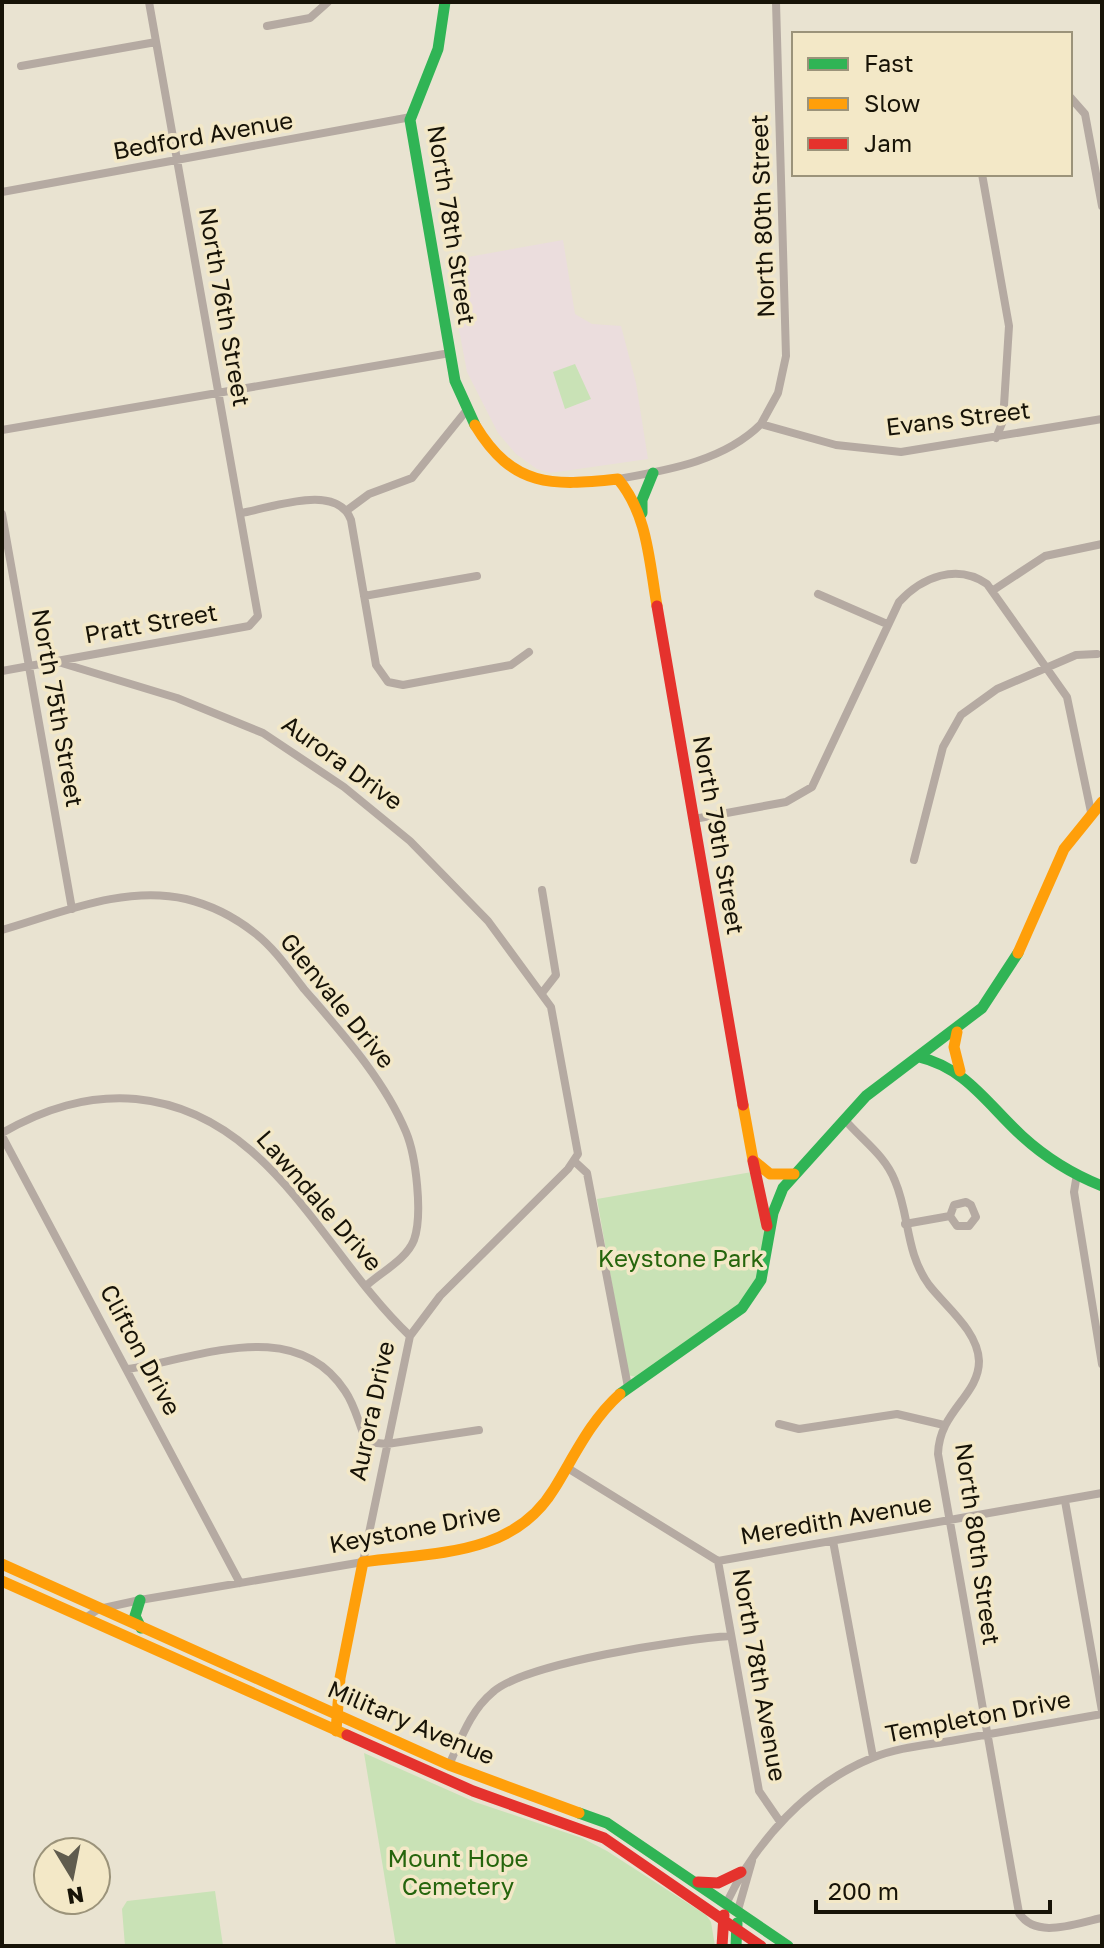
<svg xmlns="http://www.w3.org/2000/svg" width="1104" height="1948" font-family="'Golos Text',sans-serif">
<style>
.education{fill:#ebdddd}
.green{fill:#c9e2b6}
.lines{fill:none;stroke-linecap:round;stroke-linejoin:round}
.street{stroke:#b5aaa2;stroke-width:8}
.fast{stroke:#30b455;stroke-width:11}
.slow{stroke:#ff9f0a;stroke-width:11}
.jam{stroke:#e5322d;stroke-width:11}
.labels{text-anchor:middle;stroke-width:7;stroke-linejoin:round;paint-order:stroke}
.street-label{font-size:24px;fill:#171307;stroke:#f3e8c7}
.park-label{font-size:24px;fill:#25650c;stroke:#f3e8c7}
</style>
<rect width="100%" height="100%" fill="#e9e3d1"/>
<path class="education" d="M 563,240 L 575,314 L 592,324 L 621,326 L 636,383 L 648,459 L 550,473 L 537,469 L 516,454 L 498,433 L 467,372 L 446,261 Z"/>
<path class="green" d="M 575,364 L 591,399 L 565,409 L 553,372 Z
M 752,1172 C 756,1196 767,1226 764,1251 C 758,1314 683,1346 636,1377 L 628,1375 L 597,1199 Z
M 364,1753 L 475,1802 L 582,1838 L 607,1851 L 706,1915 L 711,1922 L 715,1946 L 396,1946 Z
M 215,1891 L 223,1946 L 125,1946 L 122,1909 L 127,1901 Z"/>
<g class="lines">
<path class="street" d="M 267,26 L 310,18 L 328,2
M 21,66 L 156,42
M 1070,97 L 1085,114 L 1102,206
M 982,174 L 1009,326 L 1003,421 L 996,438
M 2,192 L 411,117
M 761,424 L 778,393 L 786,356 L 776,2
M 2,430 L 450,353
M 618,479 C 668,470 724,461 761,424 L 836,445 L 901,452 L 1102,419
M 346,511 L 369,494 L 412,478 L 466,411
M 241,513 C 272,508 337,482 351,520 L 376,665 L 388,682 L 403,685 L 511,665 L 529,652
M 2,514 L 72,909
M 992,591 L 1045,556 L 1102,544
M 818,594 L 887,624
M 364,596 L 477,576
M 55,661 L 177,698 L 263,733 L 344,787 L 410,841 L 488,921 L 551,1007 L 578,1154 L 568,1169 L 440,1296 L 410,1336 L 363,1562 L 140,1600 L 99,1609 L 85,1618
M 2,671 L 249,626 L 258,616 L 149,2
M 694,819 L 786,802 L 812,787 L 899,602 C 922,577 957,563 987,584 L 1067,697 L 1091,812
M 914,860 L 943,747 L 961,715 L 997,689 L 1076,655 L 1097,654
M 542,890 L 556,975 L 542,993
M 2,930 C 61,913 124,885 186,899 C 211,905 236,918 256,934 C 275,949 289,970 304,989 C 341,1032 384,1079 406,1132 C 416,1156 423,1215 414,1240 C 406,1260 381,1272 366,1286
M 845,1120 C 862,1140 885,1155 895,1181 C 910,1216 905,1252 929,1285 C 946,1307 978,1331 979,1361 C 979,1396 939,1411 938,1454 L 1019,1913 C 1036,1940 1076,1923 1102,1918
M 2,1133 C 44,1109 87,1095 136,1099 C 271,1112 322,1253 410,1336
M 2,1136 L 240,1583
M 574,1161 L 587,1173 L 628,1387
M 1077,1174 L 1074,1192 L 1102,1364
M 905,1224 L 950,1216 L 957,1226 L 969,1226 L 976,1217 L 971,1205 L 966,1202 L 954,1205 L 950,1216
M 128,1369 C 200,1358 295,1315 345,1391 C 356,1407 359,1426 367,1442 L 387,1444 L 479,1430
M 779,1424 L 799,1429 L 897,1414 L 944,1425
M 566,1467 L 718,1561 L 759,1791 L 781,1823
M 1065,1501 L 1102,1711
M 833,1541 L 873,1757
M 718,1561 L 1102,1493
M 449,1765 C 461,1739 470,1711 493,1692 C 525,1663 683,1639 731,1636
M 727,1902 C 756,1841 808,1784 872,1758 C 898,1747 928,1745 956,1740 C 1005,1731 1053,1723 1102,1714
M 738,1910 L 752,1861"/>
<path class="fast" d="M 445,2 L 438,49 L 410,120 L 455,381 L 475,425
M 642,513 L 642,500 L 653,473
M 919,1057 C 966,1068 988,1105 1022,1136 C 1046,1158 1072,1174 1102,1186
M 620,1394 L 742,1308 L 761,1280 L 773,1213 L 783,1188 L 866,1096 L 982,1008 L 1018,953
M 140,1600 L 135,1616 L 141,1628
M 579,1813 L 607,1823 L 788,1946
M 736,1946 L 737,1923"/>
<path class="slow" d="M 475,425 C 513,488 552,486 618,479 C 648,515 649,561 657,606
M 1018,953 L 1064,849 L 1102,802
M 957,1032 L 954,1047 L 960,1071
M 743,1105 L 753,1160 L 770,1174 L 794,1174
M 2,1564 L 449,1765 L 579,1813
M 2,1581 L 347,1735
M 336,1731 L 340,1678 L 363,1562 C 433,1552 513,1557 554,1489 C 575,1455 590,1421 620,1394"/>
<path class="jam" d="M 657,606 L 743,1105
M 753,1161 L 767,1226
M 347,1735 L 473,1791 L 604,1838 L 761,1946
M 698,1882 L 718,1883 L 741,1872
M 722,1946 L 724,1915"/>
</g>
<g class="labels">
<g class="street-label">
<text transform="translate(203 136) rotate(-10)" y="8">Bedford Avenue</text>
<text transform="translate(763 216) rotate(-92)" y="8">North 80th Street</text>
<text transform="translate(451 225) rotate(81)" y="8">North 78th Street</text>
<text transform="translate(224 307) rotate(80)" y="8">North 76th Street</text>
<text transform="translate(958 419) rotate(-7)" y="8">Evans Street</text>
<text transform="translate(151 624) rotate(-10)" y="8">Pratt Street</text>
<text transform="translate(57 708) rotate(80)" y="8">North 75th Street</text>
<text transform="translate(342 763) rotate(36)" y="8">Aurora Drive</text>
<text transform="translate(718 835) rotate(80)" y="8">North 79th Street</text>
<text transform="translate(337 1001) rotate(51)" y="8">Glenvale Drive</text>
<text transform="translate(319 1201) rotate(49)" y="8">Lawndale Drive</text>
<text transform="translate(140 1350) rotate(62)" y="8">Clifton Drive</text>
<text transform="translate(372 1411) rotate(-78)" y="8">Aurora Drive</text>
<text transform="translate(836 1520) rotate(-10)" y="8">Meredith Avenue</text>
<text transform="translate(415 1529) rotate(-11)" y="8">Keystone Drive</text>
<text transform="translate(977 1544) rotate(82)" y="8">North 80th Street</text>
<text transform="translate(759 1675) rotate(80)" y="8">North 78th Avenue</text>
<text transform="translate(978 1717) rotate(-11)" y="8">Templeton Drive</text>
<text transform="translate(411 1723) rotate(23)" y="8">Military Avenue</text>
</g>
<g class="park-label">
<text x="681" y="1267">Keystone Park</text>
<text x="458" y="1867">Mount Hope<tspan x="458" dy="28">Cemetery</tspan></text>
</g>
</g>
<rect width="1104" height="1948" fill="none" stroke="#171307" stroke-width="8"/>
<rect x="792" y="32" width="280" height="144" fill="#f3e8c7" stroke="#9b937a" stroke-width="2"/>
<rect x="808" y="58" width="40" height="12" fill="#30b455" stroke="#9b937a" stroke-width="2"/>
<text x="864" y="72" font-size="24" fill="#171307">Fast</text>
<rect x="808" y="98" width="40" height="12" fill="#ff9f0a" stroke="#9b937a" stroke-width="2"/>
<text x="864" y="112" font-size="24" fill="#171307">Slow</text>
<rect x="808" y="138" width="40" height="12" fill="#e5322d" stroke="#9b937a" stroke-width="2"/>
<text x="864" y="152" font-size="24" fill="#171307">Jam</text>
<g transform="translate(72 1876) rotate(170)"><circle r="38" fill="#f3e8c7" stroke="#9b937a" stroke-width="2"/>
<path d="M0-6L14 30L0 20L-14 30Z" fill="#605c4e"/>
<text y="-12" font-size="22" font-weight="bold" text-anchor="middle" fill="#171307">N</text>
</g>
<path d="M816 1900v12h234v-12" fill="none" stroke="#171307" stroke-width="4"/>
<text x="828" y="1900" font-size="24" fill="#171307" stroke="#f3e8c7" stroke-width="6" paint-order="stroke">200 m</text>
</svg>
